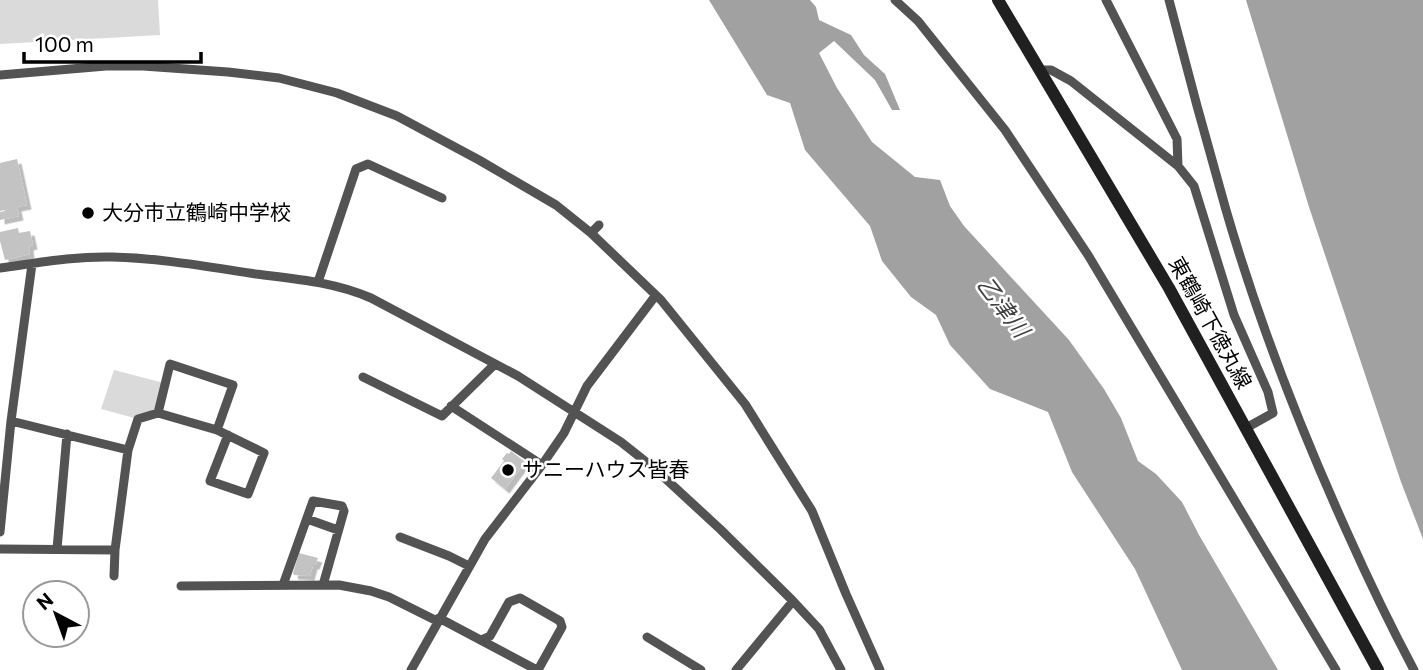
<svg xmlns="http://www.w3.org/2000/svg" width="1423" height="670" font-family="Commissioner,'Noto Sans JP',sans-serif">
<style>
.green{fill:#dadada}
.water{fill:#a1a1a1}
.building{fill:#c3c3c3;filter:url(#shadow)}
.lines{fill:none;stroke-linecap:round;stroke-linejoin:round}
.street{stroke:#535353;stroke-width:9}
.secondary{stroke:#202020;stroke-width:12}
.poi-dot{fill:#000;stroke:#fff;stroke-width:2.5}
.labels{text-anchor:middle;stroke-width:5;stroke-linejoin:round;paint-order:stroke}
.poi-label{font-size:21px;fill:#000;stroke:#fff;text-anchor:start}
.street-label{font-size:21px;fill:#000;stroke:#fff}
.water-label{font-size:23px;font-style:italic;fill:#424242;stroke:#fff}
</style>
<defs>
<filter id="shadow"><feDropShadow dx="4.5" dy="4.5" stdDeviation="0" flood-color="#0004"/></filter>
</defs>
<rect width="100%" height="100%" fill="#fff"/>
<path class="green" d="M 0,0 L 158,0 L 160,35 L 0,44 Z
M 114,370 L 164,383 L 158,413 L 138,419 L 101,409 Z"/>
<path class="water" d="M 709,0 L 810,0 L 816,7 L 819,20 L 851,35 L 864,55 L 885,74 L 900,110 L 892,110 L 875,80 L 834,41 L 819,53 L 837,88 L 872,142 L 915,177 L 940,180 L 950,206 L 964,226 L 1069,340 L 1104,389 L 1121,418 L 1138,461 L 1156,474 L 1182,502 L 1199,535 L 1278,670 L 1182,670 L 1135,569 L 1072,472 L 1048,412 L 990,389 L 950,345 L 936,315 L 911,297 L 882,261 L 870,226 L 805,150 L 790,103 L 767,95 Z
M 1246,0 L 1423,0 L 1423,539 L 1401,482 L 1309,207 Z"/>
<path class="building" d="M 17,159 L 27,205 L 17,207 L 19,216 L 0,220 L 0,212 L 5,211 L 5,210 L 0,211 L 0,163 Z
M 18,228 L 19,233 L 30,231 L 33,245 L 29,246 L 30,254 L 5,260 L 0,241 L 0,232 Z
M 511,451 L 525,462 L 505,489 L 491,478 L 504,461 L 502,459 L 507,453 L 509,454 Z
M 299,553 L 318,558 L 315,565 L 313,565 L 310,576 L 294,575 L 293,573 Z"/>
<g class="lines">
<path class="street" d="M 895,0 L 918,21 L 1005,130 L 1088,255 L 1336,670
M 1106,0 L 1177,139 L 1178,166
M 1169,0 C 1187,70 1206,140 1226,210 C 1258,320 1300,428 1347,532 C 1368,579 1390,625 1414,670
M 1041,70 L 1051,70 L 1071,81 L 1178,166 L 1194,186 L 1234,315 L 1268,392 L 1273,413 L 1246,428
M 0,75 L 106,66 L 143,66 L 228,72 L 279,78 L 337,93 L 397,116 L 479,160 L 556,205 L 591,233 L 661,300 L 745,404 L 812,511 L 846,594 L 880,670
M 591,233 L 599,225
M 0,268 C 37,263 75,256 112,257 C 160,258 209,267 256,274 C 296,279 334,282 371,298 L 518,376 L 621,442 L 655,469 L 720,529 L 793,601 L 819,629 L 841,670
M 318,282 L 356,169 L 368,164 L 442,198
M 363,377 L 442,416 L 495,364
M 451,406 L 542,465
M 158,413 L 170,364 L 233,385 L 217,430
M 11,421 L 128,450
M 307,519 L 338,530
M 0,532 L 11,421 L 32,264
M 400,537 L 449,556 L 469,566
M 0,549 L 115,550
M 57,549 L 67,434
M 114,576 L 115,550 L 128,450 L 138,419 L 158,413 L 217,430 L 264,453 L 248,494 L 210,481 L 228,435
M 283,585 L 313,501 L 342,506 L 344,511 L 323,585
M 181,586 L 339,585 L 371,591 L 389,597 L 437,621
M 439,618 L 537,670
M 647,637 L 701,670
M 481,640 L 490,636 L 509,602 L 520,598 L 560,621 L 562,627 L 538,670
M 411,670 L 485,539 L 542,465 L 564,433 L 587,386 L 656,295
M 736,670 L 793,601"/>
<path class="secondary" d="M 998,0 L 1169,288 L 1378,670"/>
</g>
<g class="poi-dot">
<circle cx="88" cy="213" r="7"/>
<circle cx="508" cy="470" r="7"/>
</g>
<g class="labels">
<g class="poi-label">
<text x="102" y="220">大分市立鶴崎中学校</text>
<text x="522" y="477">サニーハウス皆春</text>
</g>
<g class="street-label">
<text transform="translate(1210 323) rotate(61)" y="7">東鶴崎下徳丸線</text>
</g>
<g class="water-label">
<text transform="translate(1003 307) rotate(53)" y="8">乙津川</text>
</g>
</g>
<g transform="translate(56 614) rotate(319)"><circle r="33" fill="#ffffff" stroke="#999999" stroke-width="2"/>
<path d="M0-5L12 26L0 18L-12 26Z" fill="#000000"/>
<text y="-10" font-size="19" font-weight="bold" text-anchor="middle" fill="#000000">N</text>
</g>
<path d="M24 52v10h177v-10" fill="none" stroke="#000000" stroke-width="3.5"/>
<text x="35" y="52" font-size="21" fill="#000000" stroke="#ffffff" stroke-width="5" paint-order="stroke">100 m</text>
</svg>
